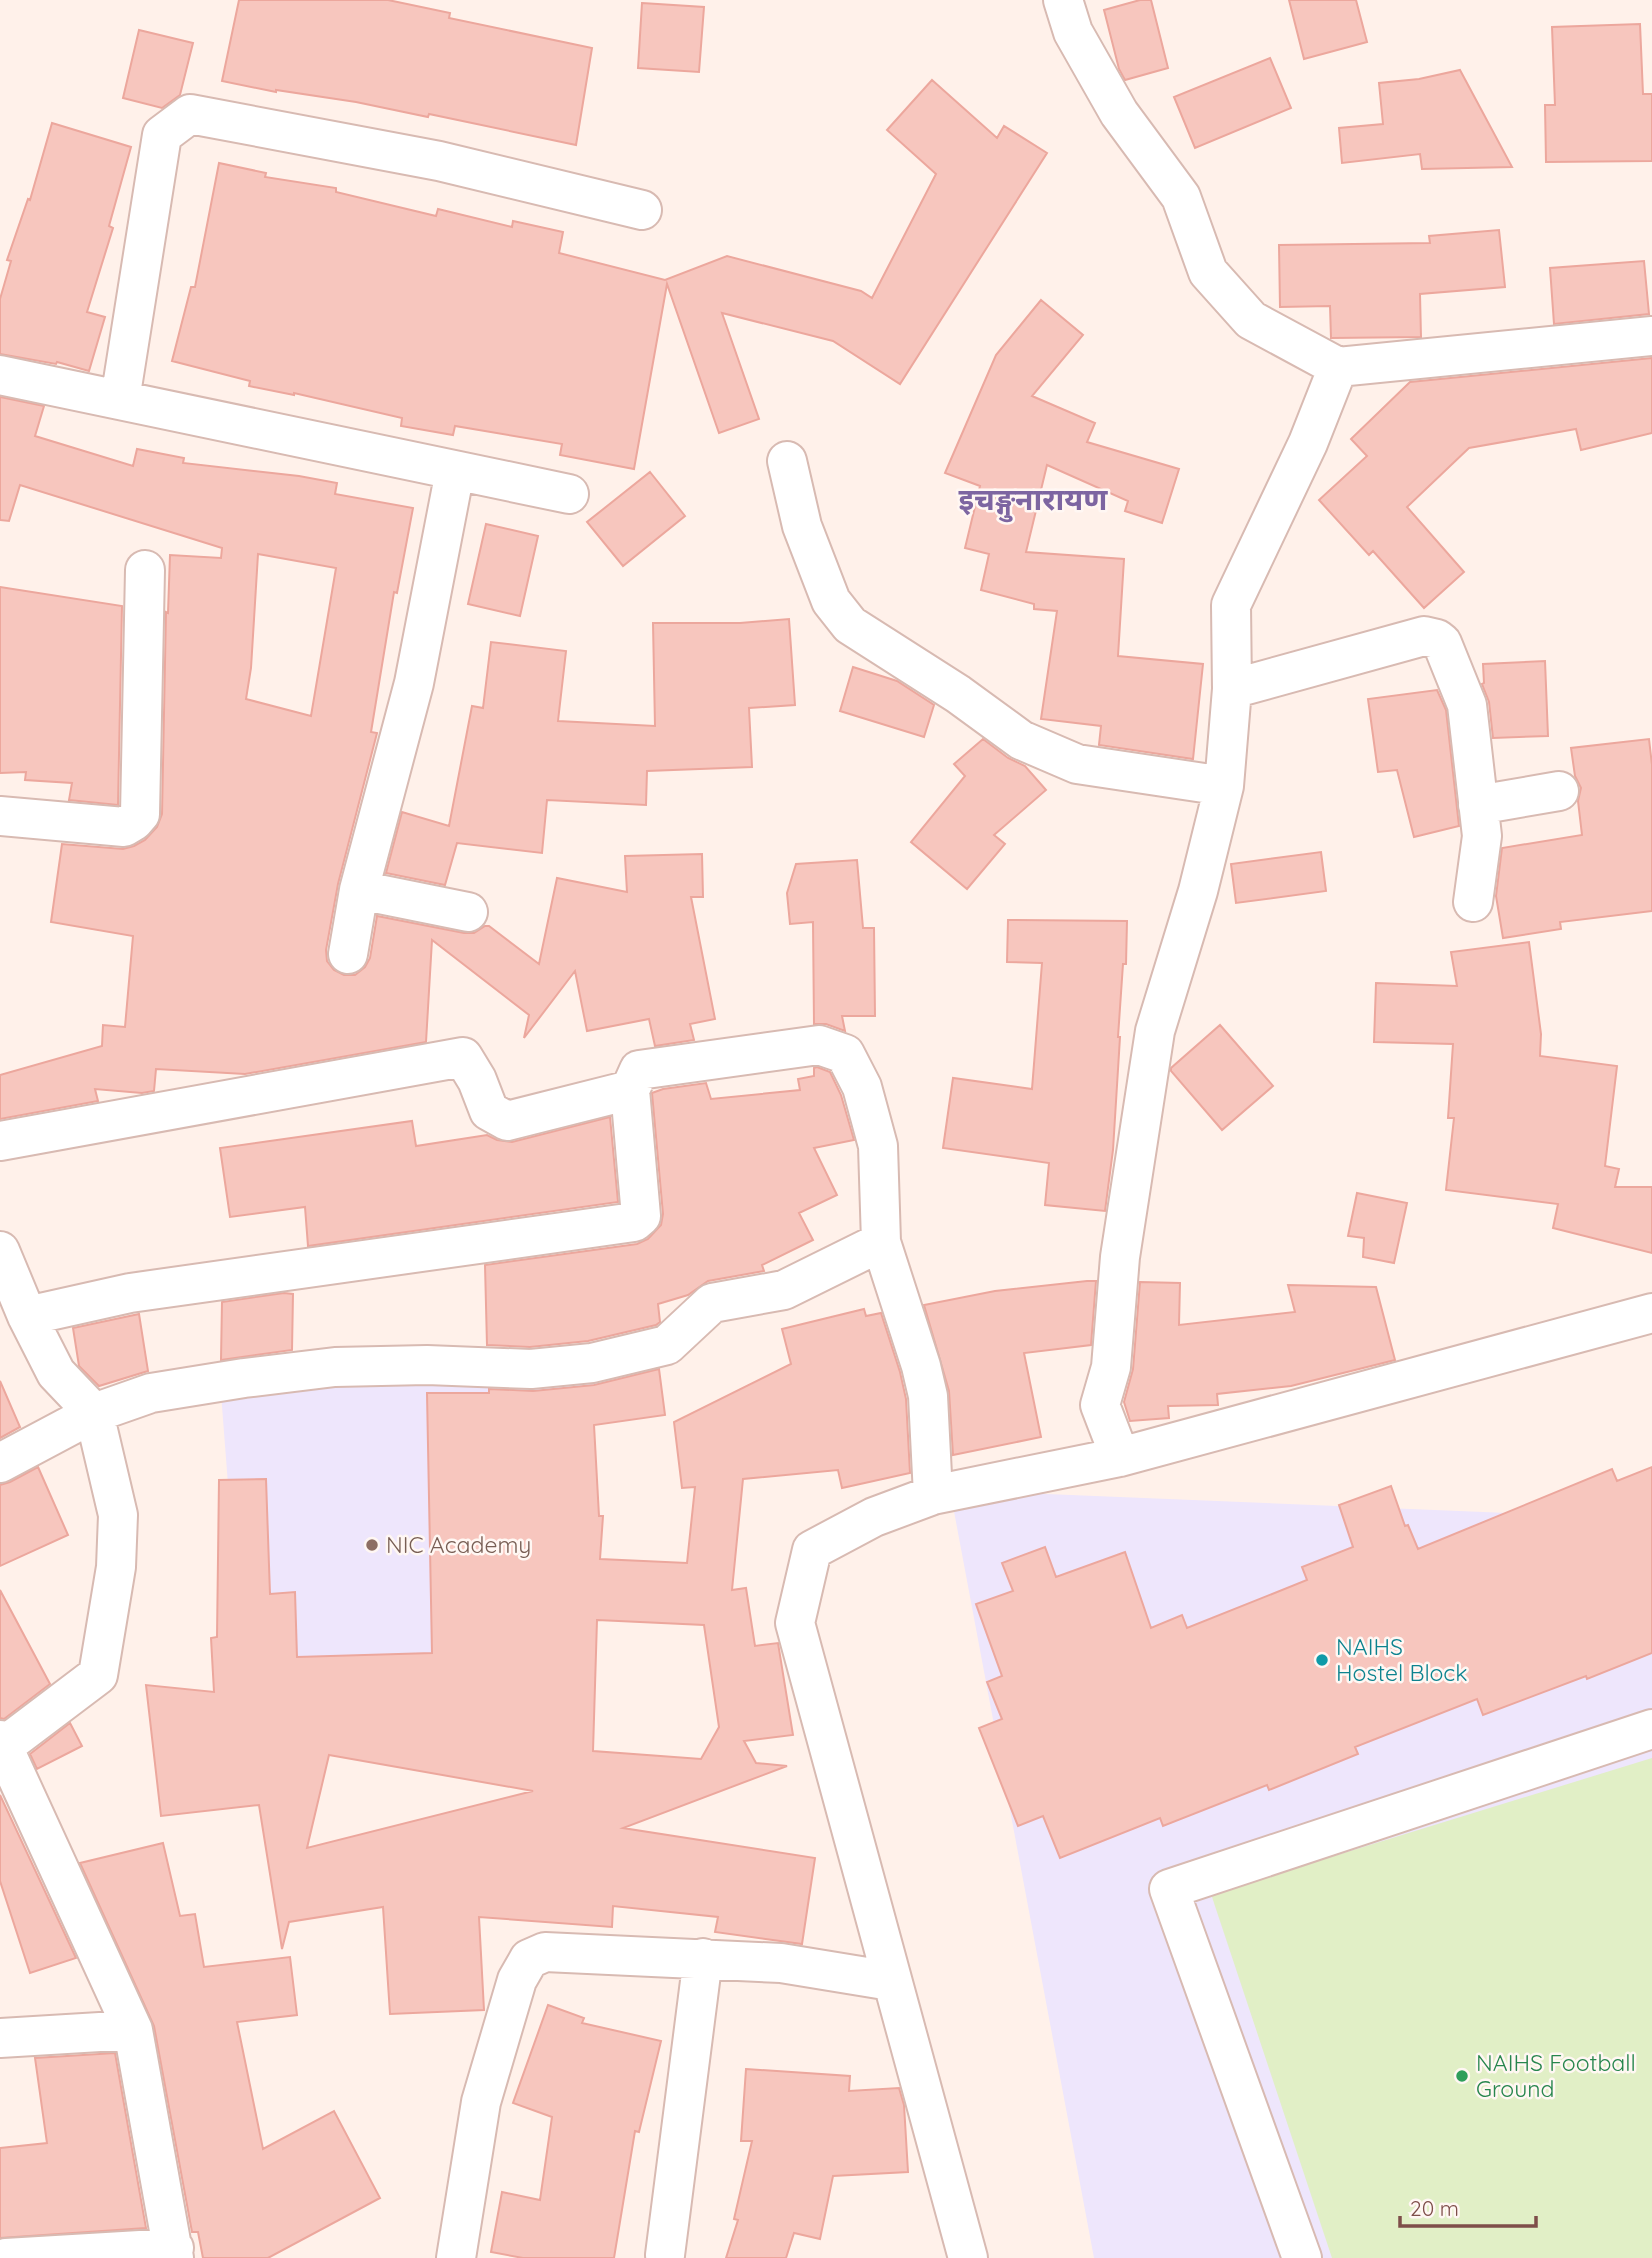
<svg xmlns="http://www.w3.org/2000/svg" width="1652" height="2258" font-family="Quicksand,'Noto Sans Devanagari',sans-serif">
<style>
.education{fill:#eee6fc}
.green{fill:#e1efc6}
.building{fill:#f7c6be;stroke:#eca79d;stroke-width:2;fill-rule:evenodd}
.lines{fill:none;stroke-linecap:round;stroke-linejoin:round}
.minor-casing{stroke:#d8bab2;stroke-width:42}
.minor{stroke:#fff;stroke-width:38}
.education-dot{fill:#8d6e63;stroke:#fff7f3;stroke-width:2.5}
.culture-dot{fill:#0f9aa8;stroke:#fff7f3;stroke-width:2.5}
.leisure-dot{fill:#2e9e5b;stroke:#fff7f3;stroke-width:2.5}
.labels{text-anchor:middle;stroke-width:5;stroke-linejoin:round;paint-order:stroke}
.education-label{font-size:23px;fill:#785e54;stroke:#fff7f3;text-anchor:start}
.culture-label{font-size:23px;fill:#0d838f;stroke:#fff7f3;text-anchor:start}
.leisure-label{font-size:23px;fill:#27864d;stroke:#fff7f3;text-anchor:start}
.district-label{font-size:30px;font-weight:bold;fill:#7d65a1;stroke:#fff7f3}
</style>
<rect width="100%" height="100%" fill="#fff1ea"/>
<path class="education" d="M 592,1363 L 610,1411 L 520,1423 L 502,1667 L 242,1666 L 221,1393 Z
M 950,1490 L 1652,1519 L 1652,2258 L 1094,2258 Z"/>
<path class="green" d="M 1652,1758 L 1652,2258 L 1332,2258 L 1211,1894 Z"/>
<path class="building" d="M 239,0 L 388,0 L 450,13 L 449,18 L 592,48 L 576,145 L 429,114 L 428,117 L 356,102 L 276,90 L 276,92 L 222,81 Z
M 1140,0 L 1151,0 L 1168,68 L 1125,80 L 1119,69 L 1104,10 Z
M 1289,0 L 1356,0 L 1367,42 L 1304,59 Z
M 642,3 L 704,7 L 699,72 L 638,68 Z
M 1640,24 L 1643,94 L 1652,94 L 1652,161 L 1546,162 L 1545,105 L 1555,105 L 1552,27 Z
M 139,30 L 193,43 L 180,95 L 162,108 L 123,98 Z
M 1270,58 L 1291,108 L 1195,148 L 1174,97 Z
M 1460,70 L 1512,167 L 1422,169 L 1420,154 L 1342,163 L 1339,128 L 1383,124 L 1379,83 L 1419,79 Z
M 932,80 L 997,138 L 1004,126 L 1047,153 L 900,384 L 833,341 L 722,313 L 759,419 L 719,433 L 667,284 L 634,469 L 560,455 L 562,444 L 455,426 L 453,435 L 401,426 L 402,418 L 294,393 L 294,395 L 249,386 L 250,381 L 172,361 L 191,287 L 195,287 L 219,163 L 266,173 L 265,177 L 336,188 L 336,192 L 436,216 L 438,209 L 512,227 L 513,221 L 563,232 L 559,253 L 665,280 L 727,256 L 861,291 L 872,298 L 936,174 L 887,130 Z
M 52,123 L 131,147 L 109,226 L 113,228 L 87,312 L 105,317 L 89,371 L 57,362 L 56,364 L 0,354 L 0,299 L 11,261 L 7,260 L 28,199 L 30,200 Z
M 1499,230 L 1505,287 L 1420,294 L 1421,337 L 1331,338 L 1330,306 L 1280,307 L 1279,245 L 1430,243 L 1429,236 Z
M 1644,261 L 1649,314 L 1554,324 L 1550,268 Z
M 1041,300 L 1083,335 L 1032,396 L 1095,423 L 1087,442 L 1179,469 L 1162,523 L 1125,511 L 1128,501 L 1047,465 L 1026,552 L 1124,559 L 1118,656 L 1203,664 L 1193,759 L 1099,745 L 1101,726 L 1041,719 L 1057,611 L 1034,609 L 1034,604 L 981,590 L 989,554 L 965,548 L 980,486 L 945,473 L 996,355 Z
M 1652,358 L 1652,433 L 1581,450 L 1576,429 L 1469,448 L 1407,507 L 1464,572 L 1424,608 L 1373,551 L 1369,555 L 1319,500 L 1367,456 L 1351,439 L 1410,382 Z
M 0,397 L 44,406 L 35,436 L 133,466 L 137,449 L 184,458 L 183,463 L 299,476 L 337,483 L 335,494 L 413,508 L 397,593 L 394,592 L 371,732 L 377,733 L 338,884 L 326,950 L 327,961 L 334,970 L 344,975 L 355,975 L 365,967 L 370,958 L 377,916 L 464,933 L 474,933 L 485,926 L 489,926 L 539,964 L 557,878 L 627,892 L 625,856 L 702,854 L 703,897 L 691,897 L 715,1019 L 690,1024 L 694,1040 L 655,1046 L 649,1019 L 587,1031 L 575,971 L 524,1038 L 529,1015 L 432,940 L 426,1042 L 245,1074 L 156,1069 L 154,1091 L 142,1093 L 95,1089 L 98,1101 L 0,1119 L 0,1075 L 102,1046 L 103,1025 L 125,1027 L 133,936 L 51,922 L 62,844 L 123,849 L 134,846 L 145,840 L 157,827 L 162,814 L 166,612 L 168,613 L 170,555 L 221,558 L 222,548 L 20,485 L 9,521 L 0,520 ZM 258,554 L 336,568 L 311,716 L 246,699 L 251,668 Z
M 650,472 L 685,516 L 623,566 L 587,522 Z
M 486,524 L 538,536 L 520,616 L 468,604 Z
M 0,587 L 122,606 L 118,805 L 69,800 L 72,783 L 25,780 L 26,772 L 0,773 Z
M 789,619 L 795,705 L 749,708 L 752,767 L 647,771 L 646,805 L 547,800 L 542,853 L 457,843 L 445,885 L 386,873 L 402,812 L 449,826 L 472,706 L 483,708 L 491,642 L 566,651 L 558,721 L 655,726 L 653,623 L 740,623 Z
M 1545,661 L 1548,736 L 1493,738 L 1489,702 L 1482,684 L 1484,683 L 1483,664 Z
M 853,667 L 897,681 L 934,705 L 924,737 L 840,711 Z
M 1437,690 L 1446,710 L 1459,826 L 1414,837 L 1397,770 L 1378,772 L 1368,699 Z
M 983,739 L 1008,758 L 1025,766 L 1046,790 L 994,835 L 1005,844 L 967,889 L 911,842 L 965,776 L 954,764 Z
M 1649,739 L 1652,765 L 1652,911 L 1560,922 L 1561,929 L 1503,938 L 1496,896 L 1502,848 L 1582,835 L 1578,801 L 1581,788 L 1575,776 L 1571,748 Z
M 1321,852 L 1326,891 L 1236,903 L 1231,864 Z
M 857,860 L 863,928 L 874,928 L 875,1016 L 842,1016 L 845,1031 L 826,1024 L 814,1024 L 813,922 L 790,924 L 787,893 L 796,864 Z
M 1008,920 L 1127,921 L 1126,964 L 1123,964 L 1118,1037 L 1120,1037 L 1113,1150 L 1105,1211 L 1045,1205 L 1049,1163 L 943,1148 L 953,1078 L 1032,1089 L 1042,963 L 1007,962 Z
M 1529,942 L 1541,1034 L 1540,1056 L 1617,1066 L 1605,1166 L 1619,1169 L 1615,1187 L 1652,1187 L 1652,1253 L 1553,1228 L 1558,1204 L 1446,1190 L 1454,1118 L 1448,1118 L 1453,1044 L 1374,1042 L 1376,983 L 1457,986 L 1451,952 Z
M 1220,1025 L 1273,1086 L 1222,1130 L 1171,1071 L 1171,1068 Z
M 817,1067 L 830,1072 L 841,1095 L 854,1140 L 814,1148 L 837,1195 L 799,1213 L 813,1240 L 762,1265 L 764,1271 L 708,1281 L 688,1295 L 658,1304 L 660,1322 L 656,1325 L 588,1341 L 530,1347 L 487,1345 L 485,1265 L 637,1244 L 648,1239 L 661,1225 L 663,1214 L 652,1093 L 663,1089 L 706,1083 L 711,1099 L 800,1090 L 798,1079 L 814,1076 L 814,1068 Z
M 610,1117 L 618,1202 L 308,1246 L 305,1207 L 230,1217 L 220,1148 L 412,1121 L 416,1146 L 487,1135 L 497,1140 L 512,1142 Z
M 1357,1193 L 1407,1203 L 1394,1263 L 1363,1257 L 1364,1238 L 1348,1236 Z
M 1087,1281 L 1096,1281 L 1091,1345 L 1024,1353 L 1041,1437 L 953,1455 L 949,1391 L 924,1305 L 995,1291 Z
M 1140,1282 L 1180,1283 L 1179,1325 L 1295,1312 L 1288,1285 L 1376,1287 L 1395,1360 L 1291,1386 L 1217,1394 L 1218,1405 L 1168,1406 L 1169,1418 L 1130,1421 L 1124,1402 L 1133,1369 Z
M 284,1293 L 293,1294 L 292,1350 L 221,1360 L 222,1302 Z
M 864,1309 L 866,1316 L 881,1313 L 900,1372 L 906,1399 L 910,1473 L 842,1488 L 838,1470 L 743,1479 L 732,1590 L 746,1588 L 755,1646 L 778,1643 L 793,1735 L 744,1741 L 756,1763 L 787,1766 L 623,1828 L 815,1858 L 802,1944 L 715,1932 L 718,1917 L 613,1906 L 612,1927 L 479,1917 L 484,2010 L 390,2014 L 383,1907 L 289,1922 L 282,1949 L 259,1805 L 161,1816 L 146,1685 L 214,1692 L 211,1638 L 217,1637 L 219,1480 L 266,1479 L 270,1594 L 295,1592 L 297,1657 L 432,1653 L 427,1393 L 489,1393 L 489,1389 L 533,1391 L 594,1385 L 659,1369 L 665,1415 L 594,1425 L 599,1516 L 603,1516 L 600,1559 L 687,1563 L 695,1487 L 682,1488 L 674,1422 L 791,1364 L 782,1329 ZM 597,1620 L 704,1625 L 719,1727 L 701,1759 L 593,1751 ZM 329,1755 L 533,1791 L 307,1848 Z
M 139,1314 L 148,1371 L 99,1386 L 79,1366 L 73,1328 Z
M 0,1381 L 20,1427 L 0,1438 Z
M 38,1467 L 68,1535 L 0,1566 L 0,1485 L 10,1482 Z
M 1652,1467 L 1652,1653 L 1587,1679 L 1586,1676 L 1483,1715 L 1477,1699 L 1355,1747 L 1358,1754 L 1269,1790 L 1267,1785 L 1163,1826 L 1160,1818 L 1060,1858 L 1043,1816 L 1018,1826 L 979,1728 L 1002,1719 L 987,1682 L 1002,1676 L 976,1604 L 1013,1591 L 1002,1563 L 1045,1547 L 1056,1577 L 1125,1552 L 1151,1628 L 1182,1615 L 1187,1628 L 1307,1580 L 1302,1567 L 1353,1547 L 1339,1505 L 1391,1486 L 1405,1526 L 1408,1525 L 1418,1549 L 1612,1469 L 1617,1481 Z
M 0,1590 L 50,1684 L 4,1719 L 0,1718 Z
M 70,1723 L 82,1746 L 37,1769 L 30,1754 Z
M 0,1795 L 76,1958 L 30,1973 L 0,1881 Z
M 163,1843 L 180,1916 L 195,1914 L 204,1967 L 290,1957 L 297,2015 L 237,2022 L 263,2149 L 334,2111 L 380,2198 L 268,2258 L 203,2258 L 198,2232 L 192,2232 L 154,2026 L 80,1863 Z
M 548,2005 L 584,2018 L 582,2023 L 661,2041 L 639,2132 L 635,2131 L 614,2258 L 523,2258 L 491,2252 L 502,2192 L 540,2200 L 552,2117 L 513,2103 Z
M 115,2053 L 146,2228 L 0,2238 L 0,2148 L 47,2143 L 35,2058 Z
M 746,2069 L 850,2076 L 849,2091 L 899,2088 L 904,2105 L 908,2172 L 833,2176 L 820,2239 L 794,2233 L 786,2258 L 726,2258 L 738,2220 L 734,2219 L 752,2141 L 741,2141 Z"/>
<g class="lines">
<defs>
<path id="minor" d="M 1063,0 L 1073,32 L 1119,113 L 1181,197 L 1208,272 L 1251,320 L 1338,367 L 1652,336
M 0,375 L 569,494
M 120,400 L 162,135 L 190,114 L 439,161 L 642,210
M 787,461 L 802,526 L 831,601 L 850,625 L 958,694 L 1021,740 L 1077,764 L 1224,786
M 1232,689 L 1424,636 L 1437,639 L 1442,643 L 1467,705 L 1482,836 L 1473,902
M 1478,805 L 1559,791
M 0,816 L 124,827 L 134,821 L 140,814 L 145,570
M 359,890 L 468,912
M 348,954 L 359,890 L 414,683 L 455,471
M 0,1141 L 463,1057 L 477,1080 L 489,1111 L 507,1121 L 630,1090
M 0,1251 L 27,1316 L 56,1373 L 94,1413 L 118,1515 L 116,1567 L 98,1675 L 0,1749
M 27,1316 L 130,1293 L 634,1222 L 641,1216 L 630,1090 L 639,1070 L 819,1045 L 845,1054 L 862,1087 L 878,1146 L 881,1242 L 921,1366 L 928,1396 L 933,1495
M 1120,1457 L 1100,1405 L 1111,1367 L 1120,1257 L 1155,1031 L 1198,891 L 1224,786 L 1232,689 L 1231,605 L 1308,443 L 1338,367
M 0,1463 L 94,1413 L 151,1393 L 244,1378 L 335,1367 L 427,1365 L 531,1369 L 592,1363 L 667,1345 L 712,1303 L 784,1290 L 881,1242
M 0,1740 L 133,2030 L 174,2258
M 0,2038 L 133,2030
M 665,2255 L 703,1958
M 6,2258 L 174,2248
M 456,2258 L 481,2102 L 517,1980 L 529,1959 L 545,1952 L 781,1963 L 891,1981
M 968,2258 L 795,1623 L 812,1550 L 874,1517 L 933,1495 L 1120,1457 L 1652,1313
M 1302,2258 L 1169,1889 L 1652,1729"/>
</defs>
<use href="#minor" class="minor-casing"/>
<use href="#minor" class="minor"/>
</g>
<circle class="education-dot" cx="372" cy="1545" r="7"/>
<circle class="culture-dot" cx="1322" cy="1660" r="7"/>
<circle class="leisure-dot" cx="1462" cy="2076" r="7"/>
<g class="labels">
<g class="education-label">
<text x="386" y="1553">NIC Academy</text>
</g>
<g class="culture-label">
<text x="1336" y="1655">NAIHS<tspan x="1336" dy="26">Hostel Block</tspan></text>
</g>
<g class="leisure-label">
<text x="1476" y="2071">NAIHS Football<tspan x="1476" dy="26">Ground</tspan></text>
</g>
<g class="district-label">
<text x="1033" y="510">इचङ्गुनारायण</text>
</g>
</g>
<path d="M1400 2216v10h136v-10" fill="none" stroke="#7e4e49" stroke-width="3.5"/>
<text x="1410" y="2216" font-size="21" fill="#7e4e49" stroke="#fff7f3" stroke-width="5" paint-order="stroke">20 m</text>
</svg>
